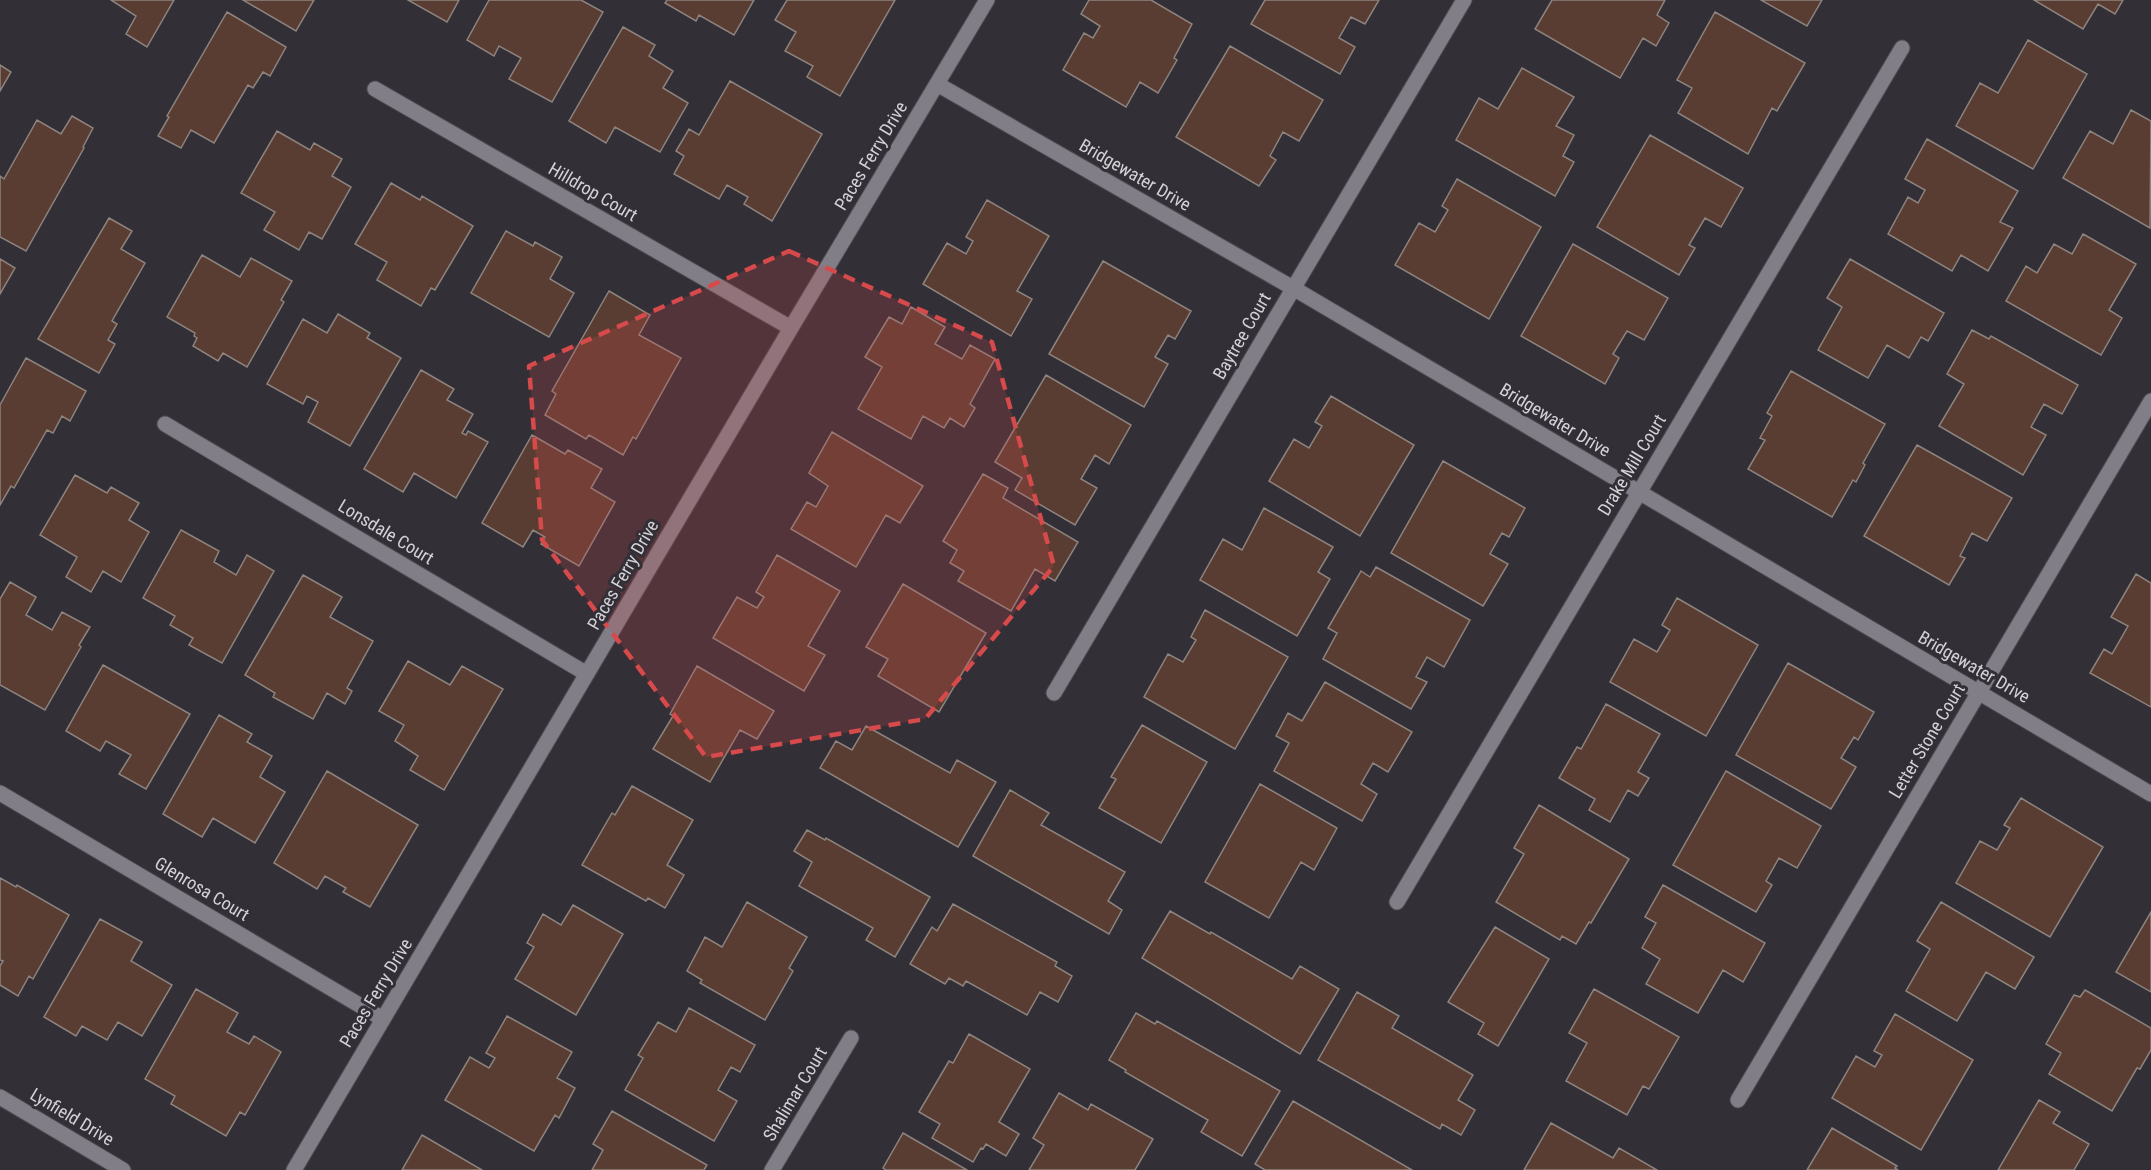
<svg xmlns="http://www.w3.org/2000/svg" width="2151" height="1170" font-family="'Roboto Condensed',sans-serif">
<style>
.building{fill:#5a3d32;stroke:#8d837f;stroke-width:1.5}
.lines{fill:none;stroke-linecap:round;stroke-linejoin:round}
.minor-casing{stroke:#4e4b52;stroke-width:17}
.minor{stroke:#817e87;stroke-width:15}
.marked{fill:#d64a4b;fill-opacity:0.2;stroke:#d64a4b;stroke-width:4.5;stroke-dasharray:12 8;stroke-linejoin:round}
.labels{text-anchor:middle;stroke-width:6;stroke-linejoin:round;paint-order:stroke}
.street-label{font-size:18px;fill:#d4d2d7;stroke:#322f36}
</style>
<rect width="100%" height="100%" fill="#322f36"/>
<path class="building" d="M 111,0 L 174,0 L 147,47 L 126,34 L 136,16 Z
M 243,0 L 314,0 L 296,31 Z
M 408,0 L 459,0 L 447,22 Z
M 489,0 L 581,0 L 603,12 L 552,102 L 509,79 L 521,58 L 499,46 L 494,56 L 467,40 Z
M 667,0 L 754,0 L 734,35 L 699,15 L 696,21 L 665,3 Z
M 787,0 L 895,0 L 840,96 L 807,77 L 813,66 L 785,51 L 796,32 L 775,20 Z
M 1089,0 L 1151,0 L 1192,24 L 1174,58 L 1177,60 L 1158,93 L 1140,82 L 1126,107 L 1063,70 L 1084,33 L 1093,38 L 1100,26 L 1081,14 Z
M 1265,0 L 1379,0 L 1365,24 L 1351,17 L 1339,38 L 1355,47 L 1340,74 L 1251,24 Z
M 1552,0 L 1665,0 L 1657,15 L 1669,23 L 1656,46 L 1643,38 L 1620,78 L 1535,29 Z
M 1761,0 L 1822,0 L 1807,26 Z
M 2034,0 L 2123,0 L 2115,14 L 2098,4 L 2083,29 Z
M 227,12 L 286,47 L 270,76 L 263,72 L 253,88 L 248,85 L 214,143 L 191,130 L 181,148 L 158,136 L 169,117 L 167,116 Z
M 1715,12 L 1805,63 L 1777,111 L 1772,108 L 1748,154 L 1678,113 L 1692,88 L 1677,80 Z
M 623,27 L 655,45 L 649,56 L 673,71 L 663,88 L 688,103 L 660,152 L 615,127 L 606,143 L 569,121 Z
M 2028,40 L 2087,74 L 2033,169 L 1956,126 L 1980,83 L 1998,93 Z
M 1230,46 L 1323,100 L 1299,141 L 1283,132 L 1270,156 L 1276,160 L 1259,186 L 1176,137 Z
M 0,65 L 11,72 L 0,91 Z
M 1522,68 L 1574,97 L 1556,126 L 1574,135 L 1563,156 L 1574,162 L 1555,196 L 1456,140 L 1479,98 L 1498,109 Z
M 730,81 L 822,134 L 772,221 L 744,204 L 748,197 L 727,185 L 719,199 L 674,174 L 684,156 L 676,151 L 689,129 L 699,135 Z
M 2131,110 L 2151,121 L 2150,228 L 2063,178 L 2090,131 L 2113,144 Z
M 72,116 L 93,128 L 83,147 L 84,148 L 26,251 L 0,237 L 0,176 L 4,179 L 37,120 L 61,134 Z
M 277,131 L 310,150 L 314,143 L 342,159 L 332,176 L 351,187 L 322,239 L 309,232 L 299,250 L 264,230 L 275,212 L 241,193 Z
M 1650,135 L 1743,188 L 1721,227 L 1705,218 L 1689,245 L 1695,248 L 1679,275 L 1597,227 Z
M 1927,139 L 2018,191 L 2000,222 L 2013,228 L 1988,271 L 1961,255 L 1952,271 L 1888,234 L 1908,197 L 1918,203 L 1925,190 L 1905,179 Z
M 1457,179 L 1541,227 L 1489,319 L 1395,265 L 1419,223 L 1435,232 L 1448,210 L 1442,206 Z
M 391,183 L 420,200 L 422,196 L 473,226 L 435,290 L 431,288 L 421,306 L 377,280 L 387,262 L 355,244 Z
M 987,200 L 1049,236 L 1017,291 L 1032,299 L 1011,336 L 923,284 L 947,243 L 966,254 L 973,241 L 966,237 Z
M 109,218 L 132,231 L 121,249 L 145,263 L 112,321 L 117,324 L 108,340 L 115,344 L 99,373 L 38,339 Z
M 506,231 L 533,246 L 535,242 L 562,257 L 550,279 L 574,293 L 549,337 L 471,293 Z
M 2083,234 L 2136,264 L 2109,310 L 2122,318 L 2101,355 L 2006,301 L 2026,266 L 2037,273 L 2054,244 L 2072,254 Z
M 1573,244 L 1668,298 L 1644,340 L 1627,331 L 1613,354 L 1619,358 L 1605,384 L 1521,336 Z
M 202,255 L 240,277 L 251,258 L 292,281 L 281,300 L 284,302 L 247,367 L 223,353 L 218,361 L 193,346 L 197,338 L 194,336 L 195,333 L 167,317 Z
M 0,259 L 15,268 L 0,294 Z
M 1850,259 L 1944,313 L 1928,341 L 1921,337 L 1909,358 L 1887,345 L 1868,378 L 1818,350 L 1842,307 L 1827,298 Z
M 1103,261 L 1191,311 L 1175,339 L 1168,335 L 1155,357 L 1168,364 L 1144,407 L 1049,354 Z
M 609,291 L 650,315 L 639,335 L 681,358 L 636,439 L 633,437 L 623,455 L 589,435 L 586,439 L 545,415 L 556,394 L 552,391 Z
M 911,307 L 945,327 L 935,344 L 962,359 L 970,345 L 995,359 L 970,404 L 975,408 L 964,427 L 950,418 L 944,428 L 923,416 L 911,439 L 858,409 L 882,367 L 865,357 L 889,317 L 902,324 Z
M 338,314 L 370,333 L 367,338 L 401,358 L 350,446 L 308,422 L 318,402 L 307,396 L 303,404 L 267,384 L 303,319 L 327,333 Z
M 1972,330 L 1989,339 L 1991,336 L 2078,385 L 2062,414 L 2044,404 L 2031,427 L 2046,435 L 2023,475 L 1939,426 L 1964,384 L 1947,374 Z
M 26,358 L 86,391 L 70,421 L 62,416 L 53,433 L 47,430 L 14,488 L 11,486 L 0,505 L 0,405 Z
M 421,370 L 454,389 L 447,400 L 473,414 L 462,433 L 466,435 L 468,431 L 488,442 L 456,498 L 414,473 L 403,492 L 364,469 Z
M 1791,371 L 1885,424 L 1863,463 L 1865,465 L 1856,482 L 1853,480 L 1832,517 L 1748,469 L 1765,440 L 1760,438 L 1772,416 L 1767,413 Z
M 1046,375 L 1131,425 L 1109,464 L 1095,455 L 1081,479 L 1097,488 L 1075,525 L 1015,490 L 1022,478 L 995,462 Z
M 1331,396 L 1414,445 L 1360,536 L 1269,481 L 1294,439 L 1309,448 L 1322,426 L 1315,422 Z
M 832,432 L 923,486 L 900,523 L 886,515 L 856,567 L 791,529 L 807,502 L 816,507 L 828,486 L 809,473 Z
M 532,435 L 565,454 L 568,450 L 602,469 L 591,488 L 615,502 L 579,566 L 541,544 L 545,537 L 533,530 L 523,547 L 482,523 Z
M 1917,445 L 2012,498 L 1987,541 L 1972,533 L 1960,556 L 1965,558 L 1949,585 L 1864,536 Z
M 1443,461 L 1525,508 L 1509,537 L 1502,533 L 1490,554 L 1508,564 L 1483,606 L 1391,553 Z
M 983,474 L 1008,488 L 1003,498 L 1078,542 L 1055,581 L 1035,569 L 1011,611 L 958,581 L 964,571 L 950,563 L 957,550 L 943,541 Z
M 75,475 L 107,493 L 111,487 L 139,503 L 129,520 L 149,532 L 121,582 L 103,571 L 91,592 L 66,577 L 77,557 L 40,535 Z
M 1264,508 L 1333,547 L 1318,572 L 1330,579 L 1297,636 L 1200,580 L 1223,539 L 1242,550 Z
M 181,530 L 219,551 L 214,562 L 236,575 L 247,555 L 274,571 L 222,663 L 189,645 L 193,638 L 170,625 L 175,616 L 143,598 Z
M 777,555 L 840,591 L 808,646 L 825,655 L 804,691 L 713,638 L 737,597 L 757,608 L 764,597 L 756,592 Z
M 1376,567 L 1470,620 L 1444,667 L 1427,657 L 1416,677 L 1427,682 L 1411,709 L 1323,659 L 1337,633 L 1328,628 L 1361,571 L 1370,577 Z
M 2136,574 L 2151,583 L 2151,707 L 2090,673 L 2104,649 L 2112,654 L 2128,626 L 2111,617 Z
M 303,575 L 342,597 L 330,617 L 373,641 L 347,688 L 352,691 L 345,704 L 327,693 L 313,719 L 273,697 L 275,693 L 245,675 Z
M 10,582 L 36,597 L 26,615 L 52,630 L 62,612 L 90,627 L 79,645 L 81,647 L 45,710 L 0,685 L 0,599 Z
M 903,584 L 986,633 L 939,712 L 878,676 L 888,659 L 866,647 Z
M 1677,598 L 1758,645 L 1706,736 L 1610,682 L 1634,639 L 1657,652 L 1670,630 L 1662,625 Z
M 1205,610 L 1288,657 L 1235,749 L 1144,697 L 1168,654 L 1183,662 L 1196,640 L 1191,637 Z
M 408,661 L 450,685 L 462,666 L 503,689 L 444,790 L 410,770 L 418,756 L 395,741 L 404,725 L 379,711 Z
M 1788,663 L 1874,712 L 1858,740 L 1854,737 L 1841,758 L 1856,767 L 1831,809 L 1736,755 Z
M 103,665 L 190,714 L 146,789 L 119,774 L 131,755 L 106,741 L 100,751 L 66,731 Z
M 697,666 L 774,711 L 757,739 L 740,730 L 710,782 L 653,749 L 673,716 L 670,714 Z
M 1325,682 L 1412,732 L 1388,772 L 1373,763 L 1361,784 L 1377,794 L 1362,821 L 1274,771 L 1289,743 L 1276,736 L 1288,713 L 1302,721 Z
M 1606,704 L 1660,734 L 1638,772 L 1649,778 L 1638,796 L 1628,790 L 1610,822 L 1589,810 L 1595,799 L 1559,778 L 1577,747 L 1581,749 Z
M 219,715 L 252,734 L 247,742 L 272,756 L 260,777 L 285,792 L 255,843 L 213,818 L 202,837 L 163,814 Z
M 1142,725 L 1207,762 L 1161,843 L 1099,808 L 1116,779 L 1111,777 Z
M 866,726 L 950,773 L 957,760 L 996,782 L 958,847 L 820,768 L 836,741 L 852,750 Z
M 327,771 L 418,825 L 370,907 L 343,892 L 346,888 L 325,876 L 317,889 L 274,863 Z
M 1726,771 L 1821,826 L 1797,868 L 1779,858 L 1766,881 L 1772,885 L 1756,912 L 1673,865 Z
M 1260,784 L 1337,828 L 1314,870 L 1301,862 L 1269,918 L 1205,882 Z
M 632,786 L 693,820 L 667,865 L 684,875 L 665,908 L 648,898 L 646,901 L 582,865 L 612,813 L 615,815 Z
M 1010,790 L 1049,813 L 1041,825 L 1125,872 L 1108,901 L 1122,910 L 1109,934 L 973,856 Z
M 2021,798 L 2103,847 L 2050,937 L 1956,883 L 1980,841 L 1997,850 L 2010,828 L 2004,825 Z
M 1539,805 L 1629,859 L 1591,923 L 1589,922 L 1576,944 L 1562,936 L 1560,940 L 1496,902 L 1524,854 L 1514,848 Z
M 807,830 L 825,840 L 826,838 L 930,897 L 895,957 L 866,940 L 873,928 L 799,886 L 812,862 L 794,851 Z
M 0,878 L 16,887 L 17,885 L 69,915 L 33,979 L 29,976 L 18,996 L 0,985 L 0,966 L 3,961 L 0,960 Z
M 1663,885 L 1765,943 L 1743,982 L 1723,970 L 1698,1013 L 1646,984 L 1660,959 L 1642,948 L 1656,923 L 1645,917 Z
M 747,902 L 807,937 L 789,968 L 793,971 L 765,1020 L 700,983 L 702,980 L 687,971 L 705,937 L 722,947 Z
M 1941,902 L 2034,957 L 2015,989 L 1986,972 L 1957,1021 L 1906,991 L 1930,949 L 1917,941 Z
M 953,904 L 1057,962 L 1055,966 L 1072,976 L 1058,1002 L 1040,992 L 1027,1015 L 966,981 L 963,986 L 949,978 L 945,984 L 910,964 L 932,927 L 937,931 Z
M 573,905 L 623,934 L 576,1015 L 515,979 L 534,947 L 527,943 L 543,914 L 561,925 Z
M 1170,911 L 1210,934 L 1211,932 L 1292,979 L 1300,966 L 1339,989 L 1300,1054 L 1142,958 Z
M 2151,912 L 2151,992 L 2116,972 Z
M 100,919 L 142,942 L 131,961 L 172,985 L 142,1036 L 118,1022 L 107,1040 L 82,1026 L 76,1036 L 44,1017 Z
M 1495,927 L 1549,959 L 1498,1046 L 1478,1034 L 1484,1023 L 1448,1002 Z
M 196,989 L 238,1013 L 227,1032 L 249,1044 L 254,1036 L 281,1052 L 245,1115 L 240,1112 L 226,1136 L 171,1104 L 175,1096 L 145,1079 Z
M 1594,989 L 1679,1037 L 1649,1089 L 1643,1086 L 1627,1115 L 1566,1081 L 1587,1043 L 1569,1033 Z
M 2085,990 L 2151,1028 L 2151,1050 L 2140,1069 L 2137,1068 L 2112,1111 L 2049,1074 L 2061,1053 L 2046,1044 L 2074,995 L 2080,997 Z
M 1357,992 L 1399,1016 L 1392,1028 L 1473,1075 L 1458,1100 L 1475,1110 L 1461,1135 L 1442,1124 L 1440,1129 L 1318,1060 Z
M 689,1008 L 755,1045 L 740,1072 L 731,1067 L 718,1090 L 737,1101 L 714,1141 L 625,1090 L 643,1058 L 638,1055 L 658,1022 L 676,1032 Z
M 1136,1013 L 1155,1024 L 1157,1021 L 1280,1091 L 1242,1156 L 1201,1132 L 1208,1120 L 1125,1072 L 1126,1070 L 1109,1060 Z
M 1895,1014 L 1973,1060 L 1921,1150 L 1832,1098 L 1856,1056 L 1875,1067 L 1882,1055 L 1874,1051 Z
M 507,1016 L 572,1052 L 557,1078 L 575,1088 L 559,1118 L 555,1115 L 534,1151 L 445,1100 L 470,1057 L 489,1068 L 495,1058 L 486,1053 Z
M 969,1034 L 1030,1069 L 999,1122 L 1019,1134 L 1006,1156 L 986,1144 L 983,1149 L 981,1148 L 973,1162 L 932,1138 L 940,1124 L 919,1112 L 949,1061 L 953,1063 Z
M 1059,1093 L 1088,1110 L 1091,1104 L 1153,1139 L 1135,1170 L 1029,1170 L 1044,1145 L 1033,1138 Z
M 2039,1100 L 2060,1112 L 2053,1123 L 2089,1144 L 2074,1170 L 1998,1170 Z
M 1293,1101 L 1412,1170 L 1265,1170 L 1255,1164 Z
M 612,1111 L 707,1165 L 704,1170 L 592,1170 L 603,1150 L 593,1144 Z
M 1551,1123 L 1613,1158 L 1619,1148 L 1657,1170 L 1524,1170 Z
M 1832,1128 L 1897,1166 L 1895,1168 L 1898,1170 L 1807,1170 Z
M 903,1133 L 967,1170 L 886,1170 L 883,1168 Z
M 422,1135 L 482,1170 L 402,1170 Z"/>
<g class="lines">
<defs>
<path id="minor" d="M 937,84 L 1293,288 L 2151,794
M 375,89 L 791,328
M 165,424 L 587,674
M 1054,693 L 1464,0
M 0,793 L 383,1019
M 1397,902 L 1902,48
M 0,1097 L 123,1170
M 1738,1100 L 2151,401
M 294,1170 L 791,328 L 987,0
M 772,1170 L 851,1038"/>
</defs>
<use href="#minor" class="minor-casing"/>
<use href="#minor" class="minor"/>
</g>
<path class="marked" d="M 789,251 L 992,342 L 1054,566 L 925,719 L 706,757 L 542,540 L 529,366 Z"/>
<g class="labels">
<g class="street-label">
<text transform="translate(871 156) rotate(-59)" y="6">Paces Ferry Drive</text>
<text transform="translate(1135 175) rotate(30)" y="6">Bridgewater Drive</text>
<text transform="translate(593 192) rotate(30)" y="6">Hilldrop Court</text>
<text transform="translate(1242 336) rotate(-60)" y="6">Baytree Court</text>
<text transform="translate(1555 420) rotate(31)" y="6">Bridgewater Drive</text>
<text transform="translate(1632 465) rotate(-59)" y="6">Drake Mill Court</text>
<text transform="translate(386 532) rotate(31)" y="6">Lonsdale Court</text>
<text transform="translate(623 575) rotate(-60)" y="6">Paces Ferry Drive</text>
<text transform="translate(1974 667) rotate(30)" y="6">Bridgewater Drive</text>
<text transform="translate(1927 741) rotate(-59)" y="6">Letter Stone Court</text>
<text transform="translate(202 889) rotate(31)" y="6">Glenrosa Court</text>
<text transform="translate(376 993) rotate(-59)" y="6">Paces Ferry Drive</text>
<text transform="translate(795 1094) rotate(-59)" y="6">Shalimar Court</text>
<text transform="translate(72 1117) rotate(31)" y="6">Lynfield Drive</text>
</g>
</g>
</svg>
